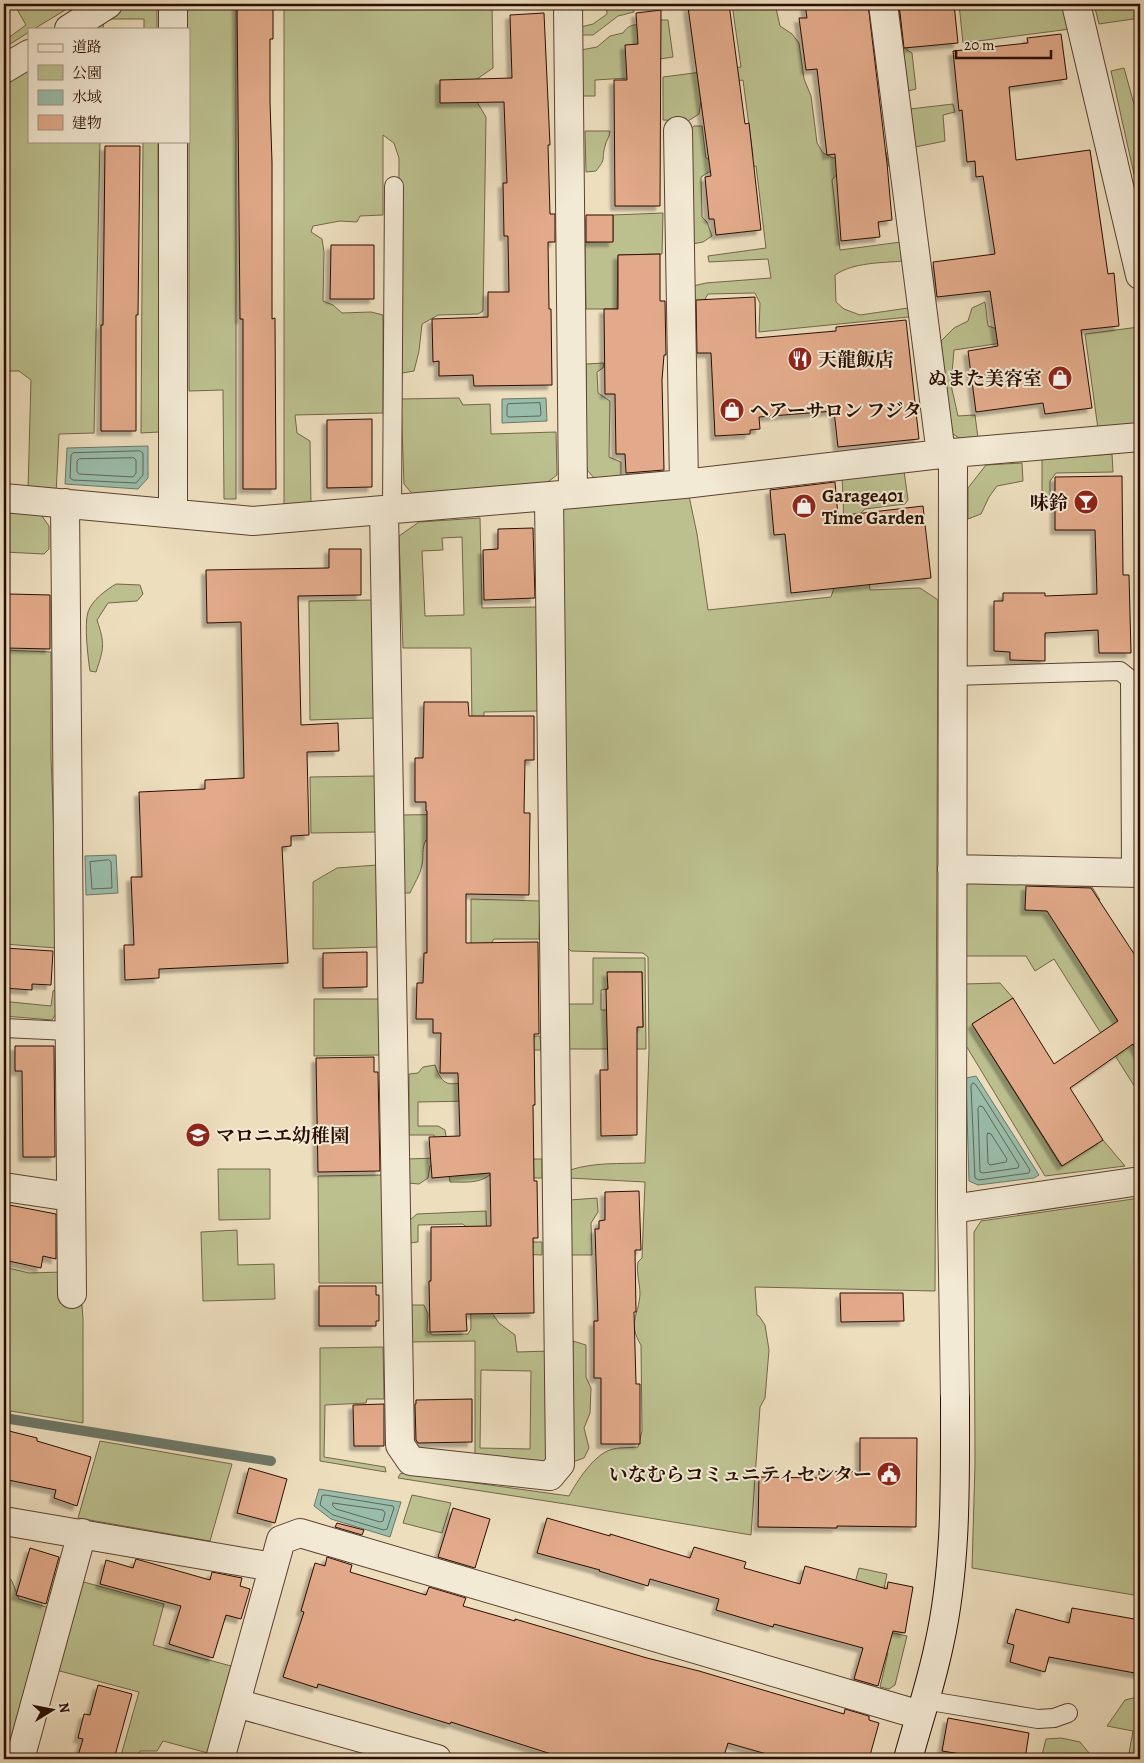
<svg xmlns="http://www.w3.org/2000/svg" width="1144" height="1763" font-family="Alegreya,'Noto Serif JP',serif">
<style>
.green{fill:#bcc08f;stroke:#736648;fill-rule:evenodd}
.water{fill:#9abdab;stroke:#6d7767}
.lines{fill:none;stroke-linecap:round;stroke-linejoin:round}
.shore{stroke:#626556;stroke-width:1}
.stream{stroke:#6d7767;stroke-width:10}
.building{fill:#e2aa8a;stroke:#2a0d00;filter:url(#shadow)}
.lane-casing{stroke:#5b4130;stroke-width:20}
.street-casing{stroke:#5b4130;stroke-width:30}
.secondary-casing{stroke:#2a0d00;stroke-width:30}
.lane{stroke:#f3ead5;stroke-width:18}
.street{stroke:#f3ead5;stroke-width:28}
.secondary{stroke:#f3ead5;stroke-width:28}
.labels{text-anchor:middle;stroke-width:4;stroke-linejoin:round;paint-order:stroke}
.poi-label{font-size:19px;font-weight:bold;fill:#2a0d00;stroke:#f3ead5;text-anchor:start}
</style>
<defs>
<filter id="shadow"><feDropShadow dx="-4.5" dy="4.5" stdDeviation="1" flood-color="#0004"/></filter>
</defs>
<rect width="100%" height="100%" fill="#eddebe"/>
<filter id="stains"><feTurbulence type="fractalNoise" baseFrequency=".004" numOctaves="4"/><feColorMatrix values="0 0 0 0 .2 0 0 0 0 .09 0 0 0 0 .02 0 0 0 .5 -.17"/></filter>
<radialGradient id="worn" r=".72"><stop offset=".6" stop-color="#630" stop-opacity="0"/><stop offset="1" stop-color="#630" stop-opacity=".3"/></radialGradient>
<path class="green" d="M 14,4 L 75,4 L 34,29 L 29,29 L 29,32 L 4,48 L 4,41 L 26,25 Z
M 120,4 L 157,4 L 157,29 L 144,29 L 144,19 L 104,19 L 103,29 L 78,29 Z
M 187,4 L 236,4 L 236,499 L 224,499 L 223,390 L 189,391 L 189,29 L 187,29 Z
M 284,4 L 492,4 L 493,68 L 474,81 L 477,102 L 486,117 L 483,311 L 478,314 L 438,315 L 422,324 L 419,351 L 414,371 L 402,373 L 398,364 L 399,158 L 394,143 L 383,135 L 383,215 L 360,216 L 357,222 L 340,221 L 313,226 L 311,232 L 322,239 L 324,252 L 323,301 L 333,305 L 342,313 L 371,312 L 383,315 L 383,413 L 295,415 L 297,433 L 310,441 L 311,507 L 284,509 Z
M 606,4 L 633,4 L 634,12 L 618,16 L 593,35 L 581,35 L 581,27 L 593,24 L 607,14 Z
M 732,4 L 775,4 L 780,26 L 792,34 L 799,43 L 804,79 L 811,96 L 817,143 L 823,153 L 833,158 L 886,152 L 889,166 L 839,172 L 832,180 L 840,250 L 901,242 L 904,261 C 882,263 854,262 835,275 L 836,302 L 844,309 L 860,315 L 908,308 L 909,317 L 759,332 L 760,303 L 755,293 L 708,294 L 701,306 L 693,308 L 693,286 L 706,283 L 771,278 L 768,259 L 709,262 L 708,256 L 766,248 L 756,166 L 709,172 L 701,177 L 702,217 L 707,222 L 712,236 L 703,242 L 692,244 L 689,131 L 694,126 L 702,126 L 706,158 L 715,162 L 753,156 L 743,80 L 707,85 L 701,100 L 699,114 L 688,121 L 663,120 L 663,77 L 741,67 Z
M 898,4 L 902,4 L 907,50 L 912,53 L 916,89 L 908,91 Z
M 959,4 L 1064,4 L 1070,29 L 963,43 Z
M 1094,4 L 1140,4 L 1140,18 L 1099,24 Z
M 661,20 L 668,20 L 673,57 L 660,59 L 660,76 L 595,80 L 595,96 L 581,96 L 581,50 L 597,47 L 610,36 L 623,33 C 632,19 645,26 659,30 Z
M 29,59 L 29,141 L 100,141 L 94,433 L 59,434 L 56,494 L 28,489 L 31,380 L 19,371 L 4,371 L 4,75 Z
M 1124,68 L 1137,115 L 1140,118 L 1140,201 L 1111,71 Z
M 953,104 L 955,112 L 943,115 L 945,141 L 915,147 L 910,109 Z
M 585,131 L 610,131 C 610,137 606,140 605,146 C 601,161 607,157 596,171 L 586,172 Z
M 143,141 L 158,141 L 159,432 L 141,433 Z
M 663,213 L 662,254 L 618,255 L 617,309 L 586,309 L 585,242 L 613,241 L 613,215 Z
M 985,302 L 988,326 L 997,329 L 1070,333 L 954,350 L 951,385 L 958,416 L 975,415 L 978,438 L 961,439 L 951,433 L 941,341 L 954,328 L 968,321 L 972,308 Z
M 1139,327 L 1140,426 L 1098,429 L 1085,334 Z
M 604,363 L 603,368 L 597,372 L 598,393 L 610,401 L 609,457 L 621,462 L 621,478 L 596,480 L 586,469 L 586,364 Z
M 459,398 L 463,405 L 490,404 L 491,434 L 556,432 L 557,475 L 541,487 L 414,496 L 404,484 L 401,399 Z
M 1112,454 L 1113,472 L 1056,473 L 1050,481 L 1050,507 L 1042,509 L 1042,459 Z
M 1022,463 L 1023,481 L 997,486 L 989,497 L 981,514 L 968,519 L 968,488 L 986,465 Z
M 904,471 L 908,500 L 905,504 L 865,509 L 861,513 L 870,590 L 920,588 L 938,600 L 935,1291 L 755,1287 L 757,1315 L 759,1316 L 765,1325 L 769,1350 L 765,1398 L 760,1407 L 751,1535 L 572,1505 L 398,1478 L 400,1474 L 403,1473 L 569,1496 C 577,1481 594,1455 610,1450 C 618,1447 629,1448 638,1447 L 642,1431 L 641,1345 C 627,1323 639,1315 640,1294 C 640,1283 636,1273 638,1262 L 642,1258 L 645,1182 L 569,1178 L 570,1170 C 595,1162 619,1164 645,1163 L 649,1051 L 648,957 L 643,953 L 571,951 L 565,945 L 559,501 L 689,496 L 697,534 L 708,610 L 831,597 C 844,560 845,518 842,479 Z
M 4,509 L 39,512 L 49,526 L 49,549 L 44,554 L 4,552 Z
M 480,518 L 482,608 L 537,607 L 538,711 L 484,712 L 483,769 L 473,801 L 471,648 L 403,648 L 399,536 L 419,522 ZM 462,537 L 464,615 L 425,616 L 422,551 L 443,550 L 442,538 Z
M 116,584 L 140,585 L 143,594 L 137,601 L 108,603 L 97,620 C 105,644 104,648 96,672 L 90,671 C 88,658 84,624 88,612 C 92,600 106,590 116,584 Z
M 373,600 L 375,718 L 310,720 L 309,601 Z
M 4,650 L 51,652 L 51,757 L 58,939 L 56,948 L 4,944 Z
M 377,776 L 378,832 L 311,833 L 310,777 Z
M 471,814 L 471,842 L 426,840 C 421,849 424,856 422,865 C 420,875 414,884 410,893 L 402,893 L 401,815 Z
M 377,865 L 379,947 L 313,949 L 313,882 L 337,868 Z
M 966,878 L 1092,887 L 1100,900 L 1058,928 L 1140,1056 L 1140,1095 L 1054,959 L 1035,971 L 1026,956 L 965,956 Z
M 471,899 L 540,901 L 539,939 L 494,939 L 489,946 L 493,1037 L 540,1036 L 541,1050 L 497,1050 L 472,1101 L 418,1102 L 418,1126 L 438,1126 L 445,1130 L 449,1155 L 492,1159 L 542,1159 L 542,1178 L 528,1178 L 492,1173 C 481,1184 465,1182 450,1182 L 448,1164 L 430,1166 L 428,1178 L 419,1184 L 408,1183 L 408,1159 L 435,1158 L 434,1135 L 409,1135 L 409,1074 L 418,1073 L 423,1067 L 435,1065 C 443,1088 449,1085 471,1081 Z
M 593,958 L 645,958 L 646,1049 L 566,1049 L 566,1004 L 593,1004 ZM 608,972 L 642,972 L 643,1027 L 607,1027 L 607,1010 L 601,1010 L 601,990 L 608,989 Z
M 1000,983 L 1013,998 L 972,1024 L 1061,1166 L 1103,1140 L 1125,1166 L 1045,1176 L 965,1044 L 964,984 Z
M 59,987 L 59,1009 L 52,1020 L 4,1016 L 4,1000 L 11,1002 L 51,1006 L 53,991 Z
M 314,999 L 381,999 L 381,1055 L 314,1056 Z
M 218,1169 L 270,1169 L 270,1219 L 219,1220 Z
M 385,1175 L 386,1283 L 319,1283 L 318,1176 Z
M 597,1198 L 598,1212 L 591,1223 L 592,1255 L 571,1255 L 570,1200 Z
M 1140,1198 L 1140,1596 L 972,1568 L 975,1464 L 974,1232 L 981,1221 Z
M 486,1211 L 487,1238 L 495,1242 L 542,1242 L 542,1255 L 499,1253 L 492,1313 L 499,1323 L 515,1335 L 517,1352 L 551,1351 L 551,1456 L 544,1464 L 475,1457 L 475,1341 L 410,1342 L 410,1305 L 424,1305 L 428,1314 L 427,1331 L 433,1335 L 468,1334 L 471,1329 L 469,1230 L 463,1224 L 418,1225 L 418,1242 L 410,1243 L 410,1220 L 417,1214 ZM 481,1370 L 531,1371 L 530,1449 L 480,1448 Z
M 237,1230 L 238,1265 L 274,1264 L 275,1299 L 203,1301 L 201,1232 Z
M 4,1267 L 29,1273 L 63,1272 L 63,1304 L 82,1305 L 83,1320 L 83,1423 L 11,1411 L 4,1443 Z
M 573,1341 L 586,1345 L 586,1377 L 591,1388 L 590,1413 L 584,1428 L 589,1448 L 584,1458 L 570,1463 Z
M 383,1347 L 384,1399 L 367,1399 L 366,1403 L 325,1405 L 324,1457 L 385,1467 L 386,1472 L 320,1461 L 320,1348 Z
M 100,1441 L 232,1464 L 210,1541 L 78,1518 Z
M 412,1495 L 451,1503 L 442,1533 L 403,1523 Z
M 859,1568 L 887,1574 L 876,1629 L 907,1636 L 895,1685 L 889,1689 L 880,1687 L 888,1653 L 840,1639 Z
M 4,1572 L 12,1581 L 19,1599 L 50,1608 L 13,1740 L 4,1737 Z
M 80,1581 L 164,1604 L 153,1645 L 231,1666 L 208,1753 L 163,1741 L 157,1751 L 140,1751 L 137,1759 L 120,1759 L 139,1692 L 56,1670 Z
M 1133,1698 L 1140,1699 L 1140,1755 L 1129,1753 L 1133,1731 L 1107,1726 L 1125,1700 Z
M 1061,1738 L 1080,1742 L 1094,1759 L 1041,1759 L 1046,1739 Z"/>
<path class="water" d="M 546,398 L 547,421 L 502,423 L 502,399 Z
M 148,446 L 148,478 L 138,489 L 65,484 L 67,448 Z
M 116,855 L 118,893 L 86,895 L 85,856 Z
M 976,1076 L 1039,1175 L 1034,1178 L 978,1185 L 969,1181 L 966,1078 Z
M 319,1489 L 401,1502 L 390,1537 L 331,1519 L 314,1506 Z"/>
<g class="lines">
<path class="shore" d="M 540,403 L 541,414 L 540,416 L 509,417 L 507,416 L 507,406 L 508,404 Z
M 140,451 L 143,453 L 143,475 L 136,483 L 73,480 L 70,478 L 71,455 L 73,453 Z
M 134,458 L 136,460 L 136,473 L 133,477 L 79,474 L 77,472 L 77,461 L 79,459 Z
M 109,860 L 111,862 L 112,888 L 92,889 L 90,862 Z
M 973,1083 L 976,1085 L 1030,1170 L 1029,1173 L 979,1180 L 975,1178 L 971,1086 Z
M 980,1106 L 983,1107 L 1019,1165 L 1018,1168 L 983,1173 L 980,1172 L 978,1109 Z
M 988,1133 L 991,1134 L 1007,1159 L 1006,1162 L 990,1165 L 988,1163 L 987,1136 Z
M 325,1495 L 393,1506 L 394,1508 L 387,1529 L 384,1530 L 333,1515 L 320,1505 L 322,1496 Z
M 333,1503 L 383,1510 L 385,1513 L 383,1521 L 380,1522 L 336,1509 L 333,1506 Z"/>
<path class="stream" d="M 4,1418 L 271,1461"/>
</g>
<path class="building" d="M 237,4 L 273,4 L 273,39 L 270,39 L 270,102 L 272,162 L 272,319 L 275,318 L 276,489 L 243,489 L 243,319 L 240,319 Z
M 716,4 L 729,4 L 745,124 L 749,123 L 761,230 L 716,235 L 714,219 L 709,219 L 705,177 L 711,176 L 688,7 Z
M 805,4 L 868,4 L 887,163 L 892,220 L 878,222 L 880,237 L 841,241 L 835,154 L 827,155 L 817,69 L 806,70 L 799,18 L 807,18 Z
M 899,4 L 954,4 L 958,43 L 904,48 Z
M 661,10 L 660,206 L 615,206 L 614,80 L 627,80 L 625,45 L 638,44 L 636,13 Z
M 544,13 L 550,145 L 548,145 L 550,214 L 555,214 L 555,242 L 548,242 L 549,309 L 551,309 L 552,385 L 474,386 L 473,375 L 439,376 L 439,361 L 433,362 L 432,319 L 488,317 L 488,292 L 509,292 L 508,236 L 504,236 L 503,183 L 507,183 L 504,102 L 440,103 L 440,80 L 512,78 L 510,15 Z
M 1061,34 L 1067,79 L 1009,87 L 1016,160 L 1090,150 L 1108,274 L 1114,273 L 1119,326 L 1081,330 L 1092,408 L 1045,414 L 1043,403 L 976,412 L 968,351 L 998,346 L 990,291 L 937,297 L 933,262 L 995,254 L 983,176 L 976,177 L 975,161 L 967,162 L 962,110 L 959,111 L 953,51 L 1028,43 L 1027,38 Z
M 105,146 L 140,146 L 138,315 L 136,315 L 136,431 L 101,431 L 101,325 L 103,325 Z
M 586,215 L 613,215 L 613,242 L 586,242 Z
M 331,245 L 374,245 L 374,299 L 330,299 Z
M 660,254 L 660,301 L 665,301 L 666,355 L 664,355 L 662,380 L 664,470 L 626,473 L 625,454 L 616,454 L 615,394 L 605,394 L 604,309 L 618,309 L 618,255 Z
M 755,297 L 756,338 L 836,331 L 836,327 L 906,320 L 919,439 L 838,447 L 834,411 L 759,417 L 760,429 L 750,430 L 750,434 L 715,436 L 711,353 L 697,353 L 696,300 Z
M 372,419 L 372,487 L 327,488 L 327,420 Z
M 1122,476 L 1123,575 L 1129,575 L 1131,653 L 1099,653 L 1098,630 L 1045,633 L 1045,661 L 1010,660 L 1010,652 L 994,651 L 994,601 L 1003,601 L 1003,593 L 1045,593 L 1045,596 L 1097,594 L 1095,530 L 1055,530 L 1055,477 Z
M 835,482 L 838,516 L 923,506 L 931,578 L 791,593 L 785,534 L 774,535 L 770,490 Z
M 533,528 L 535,598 L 484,600 L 483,550 L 498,549 L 498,529 Z
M 329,549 L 361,549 L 361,595 L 298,596 L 301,725 L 338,723 L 339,751 L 307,752 L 309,835 L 291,836 L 291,846 L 282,847 L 288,963 L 159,969 L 159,978 L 125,980 L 124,945 L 134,945 L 131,877 L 142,877 L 139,792 L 205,789 L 205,780 L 244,778 L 241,622 L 207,623 L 206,570 L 329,568 Z
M 9,594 L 50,595 L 50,649 L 6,648 Z
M 424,702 L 468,702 L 469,716 L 534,716 L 534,760 L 525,760 L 524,813 L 530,813 L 529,895 L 466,894 L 466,943 L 538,942 L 539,1034 L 534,1034 L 535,1105 L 533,1105 L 534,1181 L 537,1181 L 538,1238 L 533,1238 L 534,1313 L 466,1314 L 467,1331 L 430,1332 L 429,1281 L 431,1281 L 431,1227 L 491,1226 L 490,1173 L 432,1178 L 429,1137 L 460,1136 L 458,1073 L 440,1073 L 441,1033 L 433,1033 L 433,1019 L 416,1019 L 417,983 L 423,983 L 424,953 L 427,953 L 427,811 L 426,811 L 426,802 L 415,802 L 415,758 L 423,758 Z
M 1026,886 L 1091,888 L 1140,963 L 1140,1056 L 1133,1044 L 1070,1088 L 1103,1140 L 1062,1166 L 972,1024 L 1013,998 L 1054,1064 L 1118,1021 L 1047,911 L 1025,910 Z
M 4,948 L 53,951 L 51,985 L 32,984 L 32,990 L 4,988 Z
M 367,952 L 367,987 L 323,988 L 323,953 Z
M 607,972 L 642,972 L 643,1027 L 637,1027 L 637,1135 L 601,1136 L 600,1070 L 608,1070 L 606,989 L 608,989 Z
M 15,1046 L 54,1046 L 55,1157 L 23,1157 L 22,1071 L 15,1071 Z
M 374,1057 L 374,1072 L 378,1072 L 380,1171 L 318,1172 L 316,1058 Z
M 639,1191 L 641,1250 L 635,1250 L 636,1312 L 634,1312 L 636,1384 L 640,1384 L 640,1444 L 601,1444 L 601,1378 L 594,1378 L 594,1321 L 598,1321 L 595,1229 L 599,1229 L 599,1221 L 605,1220 L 605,1192 Z
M 4,1204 L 56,1214 L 56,1259 L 43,1256 L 41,1268 L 4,1260 Z
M 319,1286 L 376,1286 L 376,1295 L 379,1295 L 379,1321 L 376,1321 L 376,1326 L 319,1326 Z
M 840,1293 L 903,1293 L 904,1321 L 841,1322 Z
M 472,1399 L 472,1442 L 418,1443 L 416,1440 L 415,1404 L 416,1404 L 416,1400 Z
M 384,1404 L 384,1446 L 354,1446 L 353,1405 Z
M 9,1431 L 37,1438 L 37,1441 L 91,1457 L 77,1506 L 54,1498 L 56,1490 L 4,1479 L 4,1456 Z
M 860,1438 L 917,1438 L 916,1527 L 837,1526 L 837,1528 L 758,1527 L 759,1477 L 819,1478 L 819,1471 L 860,1472 Z
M 249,1468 L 287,1479 L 275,1523 L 237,1513 Z
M 453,1508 L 490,1519 L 475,1568 L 438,1557 Z
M 547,1518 L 610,1536 L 610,1534 L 690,1558 L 694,1547 L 746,1562 L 744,1568 L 800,1584 L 805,1566 L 887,1589 L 888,1582 L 913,1587 L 905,1633 L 893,1631 L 878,1686 L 854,1679 L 863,1648 L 774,1624 L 773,1627 L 716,1610 L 719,1599 L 650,1579 L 648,1586 L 599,1571 L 600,1570 L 537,1553 Z
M 337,1523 L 364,1530 L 362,1535 L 335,1527 Z
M 30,1548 L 59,1557 L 46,1604 L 16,1595 Z
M 327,1557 L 352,1565 L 350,1572 L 426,1595 L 429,1587 L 466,1598 L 463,1606 L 515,1621 L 515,1619 L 647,1658 L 699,1671 L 844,1714 L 845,1709 L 869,1716 L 869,1720 L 879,1723 L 869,1759 L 784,1759 L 728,1743 L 723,1759 L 567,1759 L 451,1722 L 450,1724 L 318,1684 L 317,1688 L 283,1677 L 304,1612 L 301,1611 L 315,1563 L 325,1566 Z
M 136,1559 L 210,1580 L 212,1572 L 242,1578 L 240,1586 L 250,1589 L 241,1619 L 226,1615 L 213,1658 L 169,1644 L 181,1606 L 100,1584 L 106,1560 L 133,1568 Z
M 1072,1608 L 1140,1620 L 1140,1674 L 1049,1657 L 1045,1672 L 1010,1662 L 1014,1645 L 1007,1643 L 1016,1609 L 1069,1623 Z
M 98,1685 L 132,1694 L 114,1759 L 77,1759 L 83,1739 L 78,1738 L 84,1714 L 90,1715 Z
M 948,1718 L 1029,1733 L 1025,1759 L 960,1759 L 961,1754 L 942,1751 Z"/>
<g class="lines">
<defs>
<path id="lane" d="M 392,510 L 394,186
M 953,676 L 1120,671 L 1130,679 L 1131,872
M 4,1028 L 69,1031
M 924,1700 L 1038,1719 L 1054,1718 L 1068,1713"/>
<path id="street" d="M 568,4 L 573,494
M 883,4 L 941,454
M 1076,4 L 1140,275
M 69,29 L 108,4
M 173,29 L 173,4
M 4,69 L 29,54
M 678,131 L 684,484
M 953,453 L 952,1209 L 955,1399
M 4,498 L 253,521 L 573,494 L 684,484 L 941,454 L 1140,437
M 65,503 L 72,1294
M 384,510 L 400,1445 L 411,1461 L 550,1476 L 560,1464 L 549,496
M 173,513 L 173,141
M 952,869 L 1140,873
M 4,1187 L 71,1197
M 952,1209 L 1140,1181
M 4,1521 L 273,1567
M 236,1703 L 437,1759
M 20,1759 L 82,1533
M 220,1759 L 281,1540 L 300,1533 L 920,1715"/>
<path id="secondary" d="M 908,1759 C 918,1722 931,1684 939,1645 C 957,1565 955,1481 955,1399"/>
</defs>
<use href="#lane" class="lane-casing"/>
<use href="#street" class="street-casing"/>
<use href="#secondary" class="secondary-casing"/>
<use href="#lane" class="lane"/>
<use href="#street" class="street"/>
<use href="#secondary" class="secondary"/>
</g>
<defs>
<symbol id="restaurant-disc" viewBox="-11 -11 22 22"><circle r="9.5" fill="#8f2418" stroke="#f3ead5"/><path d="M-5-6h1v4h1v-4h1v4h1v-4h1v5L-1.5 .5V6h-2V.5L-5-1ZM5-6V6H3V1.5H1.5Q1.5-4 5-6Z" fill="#fff"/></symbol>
<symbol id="shop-disc" viewBox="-11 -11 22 22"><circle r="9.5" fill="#8f2418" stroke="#f3ead5"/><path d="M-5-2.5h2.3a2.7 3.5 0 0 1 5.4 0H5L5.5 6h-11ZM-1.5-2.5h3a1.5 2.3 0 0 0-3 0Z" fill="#fff"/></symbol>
<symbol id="bar-disc" viewBox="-11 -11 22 22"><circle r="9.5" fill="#8f2418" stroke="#f3ead5"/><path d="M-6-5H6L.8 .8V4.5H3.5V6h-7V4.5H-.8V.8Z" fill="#fff"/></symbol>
<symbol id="school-disc" viewBox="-11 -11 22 22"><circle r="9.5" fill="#8f2418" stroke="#f3ead5"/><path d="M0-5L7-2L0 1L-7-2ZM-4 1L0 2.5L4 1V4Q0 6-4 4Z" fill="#fff"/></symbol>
<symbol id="civic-disc" viewBox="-11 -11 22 22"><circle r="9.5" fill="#8f2418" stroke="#f3ead5"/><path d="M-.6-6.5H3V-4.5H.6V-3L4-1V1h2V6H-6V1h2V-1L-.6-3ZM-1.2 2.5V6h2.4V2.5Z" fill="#fff"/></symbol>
</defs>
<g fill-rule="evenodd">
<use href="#restaurant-disc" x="786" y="345" width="28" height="28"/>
<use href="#shop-disc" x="1046" y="364" width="28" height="28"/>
<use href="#shop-disc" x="718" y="396" width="28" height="28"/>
<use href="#bar-disc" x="1072" y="488" width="28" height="28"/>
<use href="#shop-disc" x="790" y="492" width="28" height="28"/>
<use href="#school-disc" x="184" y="1121" width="28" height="28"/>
<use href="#civic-disc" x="875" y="1460" width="28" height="28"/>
</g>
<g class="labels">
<g class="poi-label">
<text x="818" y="366">天龍飯店</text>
<text x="1042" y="385" text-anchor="end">ぬまた美容室</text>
<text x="750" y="417">ヘアーサロン フジタ</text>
<text x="822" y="502">Garage401<tspan x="822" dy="22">Time Garden</tspan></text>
<text x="1068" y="509" text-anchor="end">味鈴</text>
<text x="216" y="1142">マロニエ幼稚園</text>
<text x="872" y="1481" text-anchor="end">いなむらコミュニティセンター</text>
</g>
</g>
<rect width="1144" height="1763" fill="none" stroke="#eddebe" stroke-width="20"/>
<rect x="5" y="5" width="1134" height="1753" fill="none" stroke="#2a0d00" stroke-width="2.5"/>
<rect x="10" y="10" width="1124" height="1743" fill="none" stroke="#2a0d00"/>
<rect x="28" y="28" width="162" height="115" fill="#f3ead5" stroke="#a39280"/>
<rect x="38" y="44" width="25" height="8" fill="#f3ead5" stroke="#a39280"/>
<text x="72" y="52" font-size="15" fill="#2a0d00">道路</text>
<rect x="38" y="65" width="25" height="15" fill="#bcc08f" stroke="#a39280"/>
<text x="72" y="78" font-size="15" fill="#2a0d00">公園</text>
<rect x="38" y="90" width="25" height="15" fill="#9abdab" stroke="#a39280"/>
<text x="72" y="102" font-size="15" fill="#2a0d00">水域</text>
<rect x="38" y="115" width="25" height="15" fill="#e2aa8a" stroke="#a39280"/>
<text x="72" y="128" font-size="15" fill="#2a0d00">建物</text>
<g transform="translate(52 1710) rotate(80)" stroke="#f3ead5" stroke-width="4" paint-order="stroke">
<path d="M0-4L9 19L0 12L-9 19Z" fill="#2a0d00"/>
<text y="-8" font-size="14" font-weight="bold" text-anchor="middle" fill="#2a0d00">N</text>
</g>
<path d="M956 50v8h95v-8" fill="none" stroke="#2a0d00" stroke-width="2.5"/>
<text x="964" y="50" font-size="15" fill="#2a0d00" stroke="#f3ead5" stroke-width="4" paint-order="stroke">20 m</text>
<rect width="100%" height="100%" filter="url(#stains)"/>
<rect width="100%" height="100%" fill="url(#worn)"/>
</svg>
